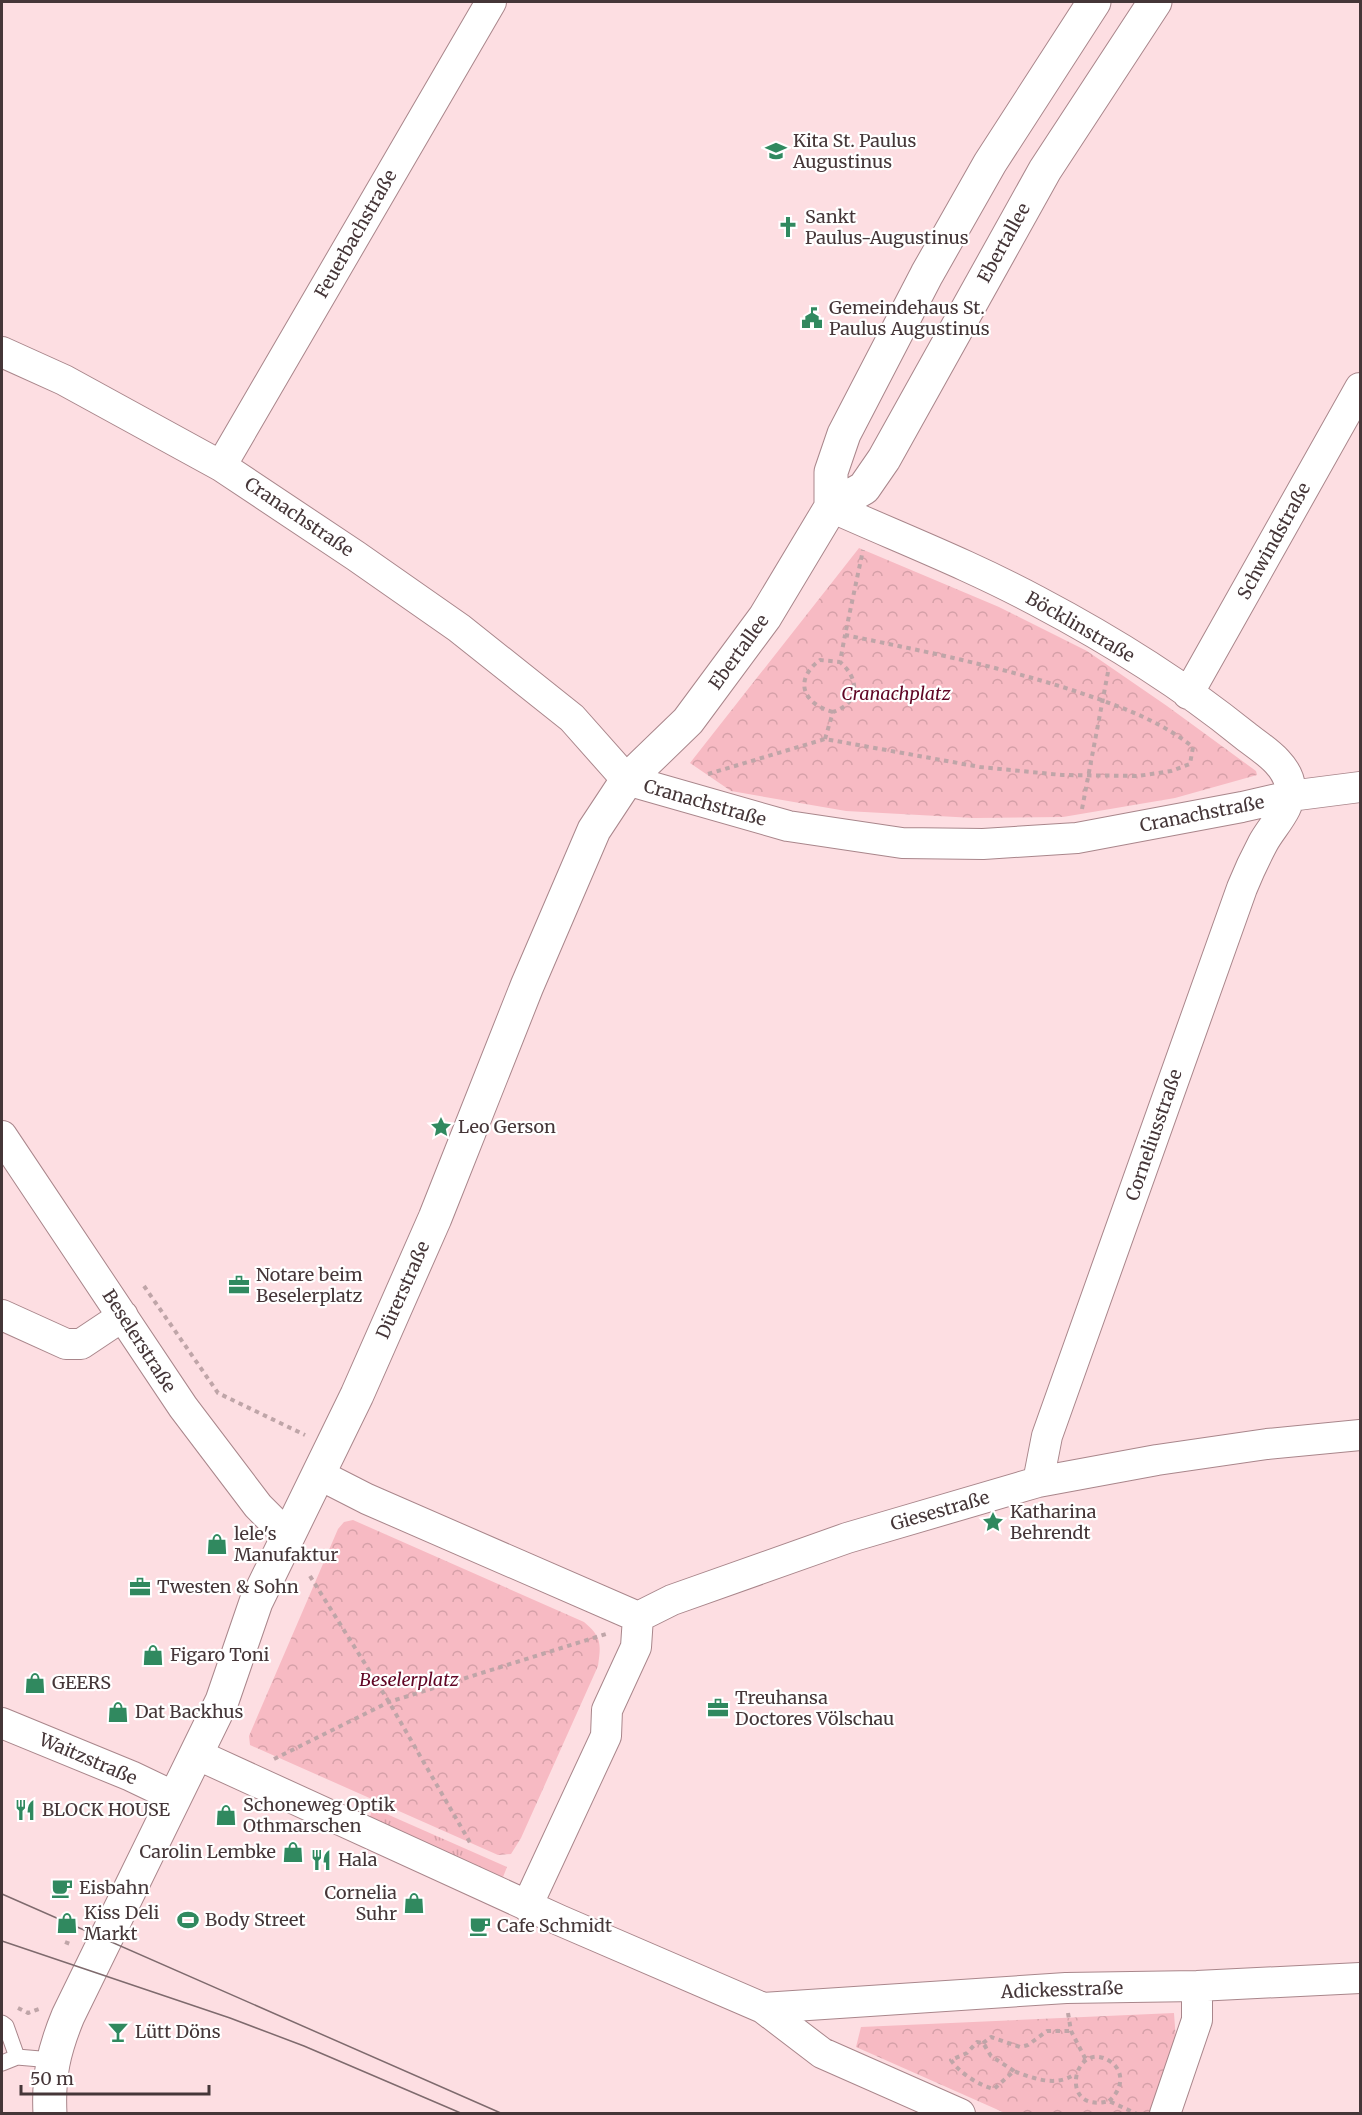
<svg xmlns="http://www.w3.org/2000/svg" width="1362" height="2115" font-family="Merriweather,serif">
<style>
.grass{fill:url(#grass-tufts)}
.park{fill:url(#park-crowns)}
.lines{fill:none;stroke-linecap:round;stroke-linejoin:round}
.lane-casing{stroke:#a9868b;stroke-width:17}
.street-casing{stroke:#a9868b;stroke-width:32}
.secondary-casing{stroke:#a9868b;stroke-width:35}
.path{stroke:#bfa5a8;stroke-width:4;stroke-dasharray:4.5 4.5;stroke-linecap:butt}
.lane{stroke:#fff;stroke-width:15}
.street{stroke:#fff;stroke-width:30}
.secondary{stroke:#fff;stroke-width:33}
.tram{stroke:#7e6a6d;stroke-width:1.5}
.labels{text-anchor:middle;stroke-width:4.5;stroke-linejoin:round;paint-order:stroke}
.poi-label{font-size:18px;fill:#453638;stroke:#fff;text-anchor:start}
.street-label{font-size:18px;fill:#453638;stroke:#fff}
.park-label{font-size:18px;font-style:italic;fill:#600625;stroke:#fff}
</style>
<defs>
<pattern id="grass-tufts" width="24" height="20" patternUnits="userSpaceOnUse" patternTransform="scale(1.5)"><rect width="24" height="20" fill="#f7bac3"/><path d="M3 7l-1-3M5 7V3M7 7l1-3M15 17l-1-3M17 17v-4M19 17l1-3" fill="none" stroke="#d5a0a8"/></pattern>
<pattern id="park-crowns" width="20" height="18" patternUnits="userSpaceOnUse" patternTransform="scale(1.5)"><rect width="20" height="18" fill="#f7bac3"/><path d="M2 6a3 3 0 1 1 6 0M12 15a3 3 0 1 1 6 0" fill="none" stroke="#d5a0a8"/></pattern>
</defs>
<rect width="100%" height="100%" fill="#fddee2"/>
<path class="grass" d="M 373,1808 L 507,1867 L 503,1877 L 446,1854 L 369,1819 Z"/>
<path class="park" d="M 859,548 L 999,607 L 1087,651 L 1167,706 L 1256,771 L 1257,775 L 1175,798 L 1063,817 L 974,818 L 846,811 L 731,791 L 690,763 Z
M 353,1520 L 584,1622 C 602,1637 601,1644 598,1666 L 521,1838 L 511,1854 L 498,1855 L 250,1745 L 249,1736 L 338,1529 L 344,1522 Z
M 1174,2013 L 1176,2041 L 1158,2096 L 1149,2114 L 1005,2113 L 856,2047 L 861,2027 Z"/>
<g class="lines">
<defs>
<path id="lane" d="M 2,2023 L 6,2026 L 17,2057
M 2,2063 L 17,2057 L 52,2060"/>
<path id="street" d="M 2,352 L 64,380 L 221,466 L 356,556 L 459,628 L 572,718 L 627,780 L 788,826 L 902,843 L 983,844 L 1077,838 L 1242,807 L 1290,796 L 1360,787
M 221,466 L 491,2
M 831,507 C 900,538 970,565 1037,601 C 1109,639 1180,683 1243,734 C 1259,747 1288,763 1290,787 C 1292,808 1272,826 1263,843 C 1255,858 1248,873 1242,888 L 1047,1436 L 1038,1482
M 1188,694 L 1360,388
M 2,1136 L 183,1407 L 258,1506 L 288,1536
M 2,1315 L 66,1344 L 81,1344 L 123,1316
M 318,1474 L 367,1499 L 638,1617
M 638,1617 L 672,1600 L 847,1538 L 1038,1482 L 1157,1460 L 1267,1444 L 1360,1435
M 2,1723 L 131,1776 L 175,1797
M 196,1754 L 559,1920 L 763,2008 L 822,2053 L 960,2114
M 527,1906 L 606,1736 L 607,1710 L 636,1647 L 638,1617
M 763,2008 L 1066,1988 L 1197,1986 L 1360,1978
M 1165,2114 L 1197,2020 L 1197,1986"/>
<path id="secondary" d="M 831,507 L 864,488 L 884,459 L 1045,170 L 1155,2
M 50,2114 C 48,2076 54,2050 68,2016 L 222,1701 L 256,1602 L 357,1395 L 435,1218 L 527,986 L 594,830 L 627,780 L 688,721 L 765,617 L 831,507 L 831,472 L 844,434 L 927,274 L 990,163 L 1094,2"/>
</defs>
<use href="#lane" class="lane-casing"/>
<use href="#street" class="street-casing"/>
<use href="#secondary" class="secondary-casing"/>
<path class="path" d="M 833,712 C 803,704 793,680 820,660 L 840,662
M 825,739 L 833,712 C 860,703 860,679 840,662 L 845,635
M 708,774 L 825,739 L 980,767 L 1062,775 L 1138,776 L 1171,771 L 1190,764 L 1193,747 C 1159,720 1119,706 1078,692 C 1002,667 924,651 845,635 L 863,550
M 1082,809 L 1108,672
M 144,1286 L 218,1393 L 305,1435
M 310,1576 L 389,1702 L 472,1846
M 274,1759 L 389,1702 L 606,1634
M 65,1942 L 73,1945
M 18,2008 L 28,2013 L 39,2009
M 1068,2013 L 1071,2031 L 1086,2060
M 983,2043 L 991,2037 L 1020,2047 L 1028,2045 L 1047,2031 L 1071,2031
M 1014,2071 L 991,2056 L 983,2043 L 977,2042 L 967,2053 L 951,2060 C 958,2072 980,2086 994,2089 L 1014,2071 C 1034,2079 1057,2087 1075,2074
M 1109,2101 C 1121,2091 1126,2073 1111,2062 C 1074,2036 1056,2115 1109,2101 L 1137,2114"/>
<use href="#lane" class="lane"/>
<use href="#street" class="street"/>
<use href="#secondary" class="secondary"/>
<path class="tram" d="M 2,1894 L 503,2114
M 2,1941 L 230,2018 L 304,2046 L 463,2114"/>
</g>
<defs>
<symbol id="school-bare" viewBox="-9 -9 18 18"><path d="M0-5L7-2L0 1L-7-2ZM-4 1L0 2.5L4 1V4Q0 6-4 4Z" fill="#30895f" stroke="#fff" stroke-width="2.5" paint-order="stroke"/></symbol>
<symbol id="church-bare" viewBox="-9 -9 18 18"><path d="M-1.2-6h2.4v3.5h3.3v2.4h-3.3V6h-2.4V-.1h-3.3v-2.4h3.3Z" fill="#30895f" stroke="#fff" stroke-width="2.5" paint-order="stroke"/></symbol>
<symbol id="civic-bare" viewBox="-9 -9 18 18"><path d="M-.6-6.5H3V-4.5H.6V-3L4-1V1h2V6H-6V1h2V-1L-.6-3ZM-1.2 2.5V6h2.4V2.5Z" fill="#30895f" stroke="#fff" stroke-width="2.5" paint-order="stroke"/></symbol>
<symbol id="sight-bare" viewBox="-9 -9 18 18"><path d="M0-6L1.8-2.2L6-1.7L2.9 1.2L3.7 5.4L0 3.3L-3.7 5.4L-2.9 1.2L-6-1.7L-1.8-2.2Z" fill="#30895f" stroke="#fff" stroke-width="2.5" paint-order="stroke"/></symbol>
<symbol id="office-bare" viewBox="-9 -9 18 18"><path d="M-6-3h4V-5.5h4V-3h4V5H-6ZM-1-4.5V-3h2v-1.5ZM-6 0V1H6V0Z" fill="#30895f" stroke="#fff" stroke-width="2.5" paint-order="stroke"/></symbol>
<symbol id="shop-bare" viewBox="-9 -9 18 18"><path d="M-5-2.5h2.3a2.7 3.5 0 0 1 5.4 0H5L5.5 6h-11ZM-1.5-2.5h3a1.5 2.3 0 0 0-3 0Z" fill="#30895f" stroke="#fff" stroke-width="2.5" paint-order="stroke"/></symbol>
<symbol id="restaurant-bare" viewBox="-9 -9 18 18"><path d="M-5-6h1v4h1v-4h1v4h1v-4h1v5L-1.5 .5V6h-2V.5L-5-1ZM5-6V6H3V1.5H1.5Q1.5-4 5-6Z" fill="#30895f" stroke="#fff" stroke-width="2.5" paint-order="stroke"/></symbol>
<symbol id="cafe-bare" viewBox="-9 -9 18 18"><path d="M-5.5-4.5H6V0H3Q3 3.5 0 3.5H-2.5Q-5.5 3.5-5.5 0ZM3-3.2v2h1.7v-2ZM-6 4.5H4V6H-6Z" fill="#30895f" stroke="#fff" stroke-width="2.5" paint-order="stroke"/></symbol>
<symbol id="stadium-bare" viewBox="-9 -9 18 18"><path d="M0-5a6.5 5 0 1 0 0 10a6.5 5 0 1 0 0-10ZM-3.5-1.8h7v3.6h-7Z" fill="#30895f" stroke="#fff" stroke-width="2.5" paint-order="stroke"/></symbol>
<symbol id="bar-bare" viewBox="-9 -9 18 18"><path d="M-6-5H6L.8 .8V4.5H3.5V6h-7V4.5H-.8V.8Z" fill="#30895f" stroke="#fff" stroke-width="2.5" paint-order="stroke"/></symbol>
</defs>
<g fill-rule="evenodd">
<use href="#school-bare" x="761" y="136" width="30" height="30"/>
<use href="#church-bare" x="773" y="212" width="30" height="30"/>
<use href="#civic-bare" x="797" y="303" width="30" height="30"/>
<use href="#sight-bare" x="426" y="1112" width="30" height="30"/>
<use href="#office-bare" x="224" y="1270" width="30" height="30"/>
<use href="#sight-bare" x="978" y="1507" width="30" height="30"/>
<use href="#shop-bare" x="202" y="1529" width="30" height="30"/>
<use href="#office-bare" x="125" y="1572" width="30" height="30"/>
<use href="#shop-bare" x="138" y="1640" width="30" height="30"/>
<use href="#shop-bare" x="20" y="1668" width="30" height="30"/>
<use href="#office-bare" x="703" y="1693" width="30" height="30"/>
<use href="#shop-bare" x="103" y="1697" width="30" height="30"/>
<use href="#restaurant-bare" x="10" y="1795" width="30" height="30"/>
<use href="#shop-bare" x="211" y="1800" width="30" height="30"/>
<use href="#shop-bare" x="278" y="1837" width="30" height="30"/>
<use href="#restaurant-bare" x="306" y="1845" width="30" height="30"/>
<use href="#cafe-bare" x="47" y="1873" width="30" height="30"/>
<use href="#shop-bare" x="399" y="1888" width="30" height="30"/>
<use href="#stadium-bare" x="173" y="1905" width="30" height="30"/>
<use href="#shop-bare" x="52" y="1908" width="30" height="30"/>
<use href="#cafe-bare" x="465" y="1911" width="30" height="30"/>
<use href="#bar-bare" x="103" y="2017" width="30" height="30"/>
</g>
<g class="labels">
<g class="poi-label">
<text x="793" y="147">Kita St. Paulus<tspan x="793" dy="21">Augustinus</tspan></text>
<text x="805" y="223">Sankt<tspan x="805" dy="21">Paulus-Augustinus</tspan></text>
<text x="829" y="314">Gemeindehaus St.<tspan x="829" dy="21">Paulus Augustinus</tspan></text>
<text x="458" y="1133">Leo Gerson</text>
<text x="256" y="1281">Notare beim<tspan x="256" dy="21">Beselerplatz</tspan></text>
<text x="1010" y="1518">Katharina<tspan x="1010" dy="21">Behrendt</tspan></text>
<text x="234" y="1540">lele's<tspan x="234" dy="21">Manufaktur</tspan></text>
<text x="157" y="1593">Twesten &amp; Sohn</text>
<text x="170" y="1661">Figaro Toni</text>
<text x="52" y="1689">GEERS</text>
<text x="735" y="1704">Treuhansa<tspan x="735" dy="21">Doctores Völschau</tspan></text>
<text x="135" y="1718">Dat Backhus</text>
<text x="243" y="1811">Schoneweg Optik<tspan x="243" dy="21">Othmarschen</tspan></text>
<text x="42" y="1816">BLOCK HOUSE</text>
<text x="276" y="1858" text-anchor="end">Carolin Lembke</text>
<text x="338" y="1866">Hala</text>
<text x="79" y="1894">Eisbahn</text>
<text x="397" y="1899" text-anchor="end">Cornelia<tspan x="397" dy="21">Suhr</tspan></text>
<text x="84" y="1919">Kiss Deli<tspan x="84" dy="21">Markt</tspan></text>
<text x="205" y="1926">Body Street</text>
<text x="497" y="1932">Cafe Schmidt</text>
<text x="135" y="2038">Lütt Döns</text>
</g>
<g class="street-label">
<text transform="translate(356 234) rotate(-60)" y="6">Feuerbachstraße</text>
<text transform="translate(1004 243) rotate(-61)" y="6">Ebertallee</text>
<text transform="translate(299 517) rotate(34)" y="6">Cranachstraße</text>
<text transform="translate(1274 541) rotate(-61)" y="6">Schwindstraße</text>
<text transform="translate(1080 627) rotate(30)" y="6">Böcklinstraße</text>
<text transform="translate(739 652) rotate(-54)" y="6">Ebertallee</text>
<text transform="translate(705 803) rotate(16)" y="6">Cranachstraße</text>
<text transform="translate(1202 814) rotate(-11)" y="6">Cranachstraße</text>
<text transform="translate(1154 1135) rotate(-71)" y="6">Corneliusstraße</text>
<text transform="translate(403 1290) rotate(-66)" y="6">Dürerstraße</text>
<text transform="translate(139 1341) rotate(57)" y="6">Beselerstraße</text>
<text transform="translate(940 1511) rotate(-16)" y="6">Giesestraße</text>
<text transform="translate(88 1759) rotate(23)" y="6">Waitzstraße</text>
<text transform="translate(1062 1990) rotate(-2)" y="6">Adickesstraße</text>
</g>
<g class="park-label">
<text x="896" y="700">Cranachplatz</text>
<text x="409" y="1686">Beselerplatz</text>
</g>
</g>
<rect width="1362" height="2115" fill="none" stroke="#453638" stroke-width="6"/>
<path d="M21 2085v9h188v-9" fill="none" stroke="#453638" stroke-width="3"/>
<text x="30" y="2085" font-size="18" fill="#453638" stroke="#ffffff" stroke-width="4.5" paint-order="stroke">50 m</text>
</svg>
